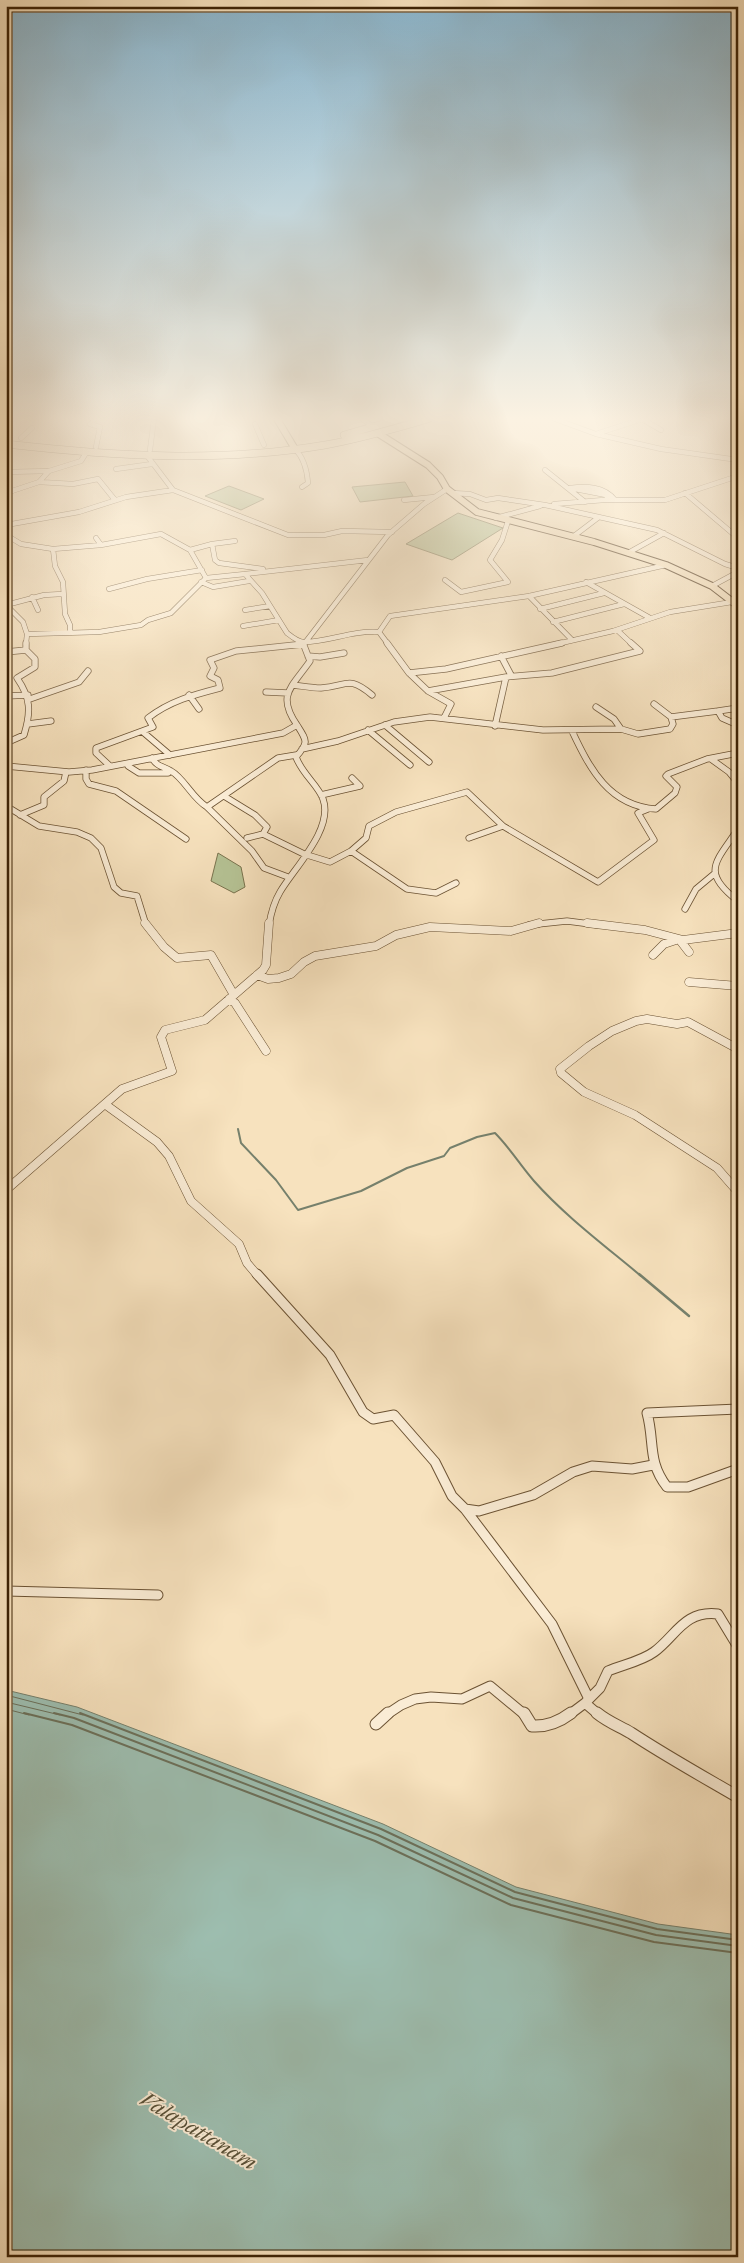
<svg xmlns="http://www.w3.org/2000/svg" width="744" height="2263" font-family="'IM FELL French Canon',serif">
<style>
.green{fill:#b6c496;stroke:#79734e}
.water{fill:#9dbeb0;stroke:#76806c}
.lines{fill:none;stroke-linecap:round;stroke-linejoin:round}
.shore-far1{stroke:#6c705a;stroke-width:1}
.shore{stroke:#6c705a;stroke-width:2}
.stream-far1{stroke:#76806c;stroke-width:2}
.stream{stroke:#76806c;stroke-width:2.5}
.minor-far4-casing{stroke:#6b5233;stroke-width:5.5}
.minor-far3-casing{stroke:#6b5233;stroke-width:7}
.minor-far2-casing{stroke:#6b5233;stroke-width:9}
.minor-far1-casing{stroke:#6b5233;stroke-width:11}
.minor-casing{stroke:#6b5233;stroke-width:13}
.major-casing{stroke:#3c2205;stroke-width:8}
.highway-casing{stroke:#3c2205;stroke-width:8}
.minor-far4{stroke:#faecd5;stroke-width:4.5}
.minor-far3{stroke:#faecd5;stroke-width:5.5}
.minor-far2{stroke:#faecd5;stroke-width:8}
.minor-far1{stroke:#faecd5;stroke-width:9}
.minor{stroke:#faecd5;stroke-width:11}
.major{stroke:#f7e2be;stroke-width:6}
.highway{stroke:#f7e2be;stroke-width:7}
.labels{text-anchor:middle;stroke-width:4;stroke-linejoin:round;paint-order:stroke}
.near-water-label{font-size:22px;font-style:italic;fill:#595138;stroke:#faecd5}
</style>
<rect width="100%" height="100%" fill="#f7e2be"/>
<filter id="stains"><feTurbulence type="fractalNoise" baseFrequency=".004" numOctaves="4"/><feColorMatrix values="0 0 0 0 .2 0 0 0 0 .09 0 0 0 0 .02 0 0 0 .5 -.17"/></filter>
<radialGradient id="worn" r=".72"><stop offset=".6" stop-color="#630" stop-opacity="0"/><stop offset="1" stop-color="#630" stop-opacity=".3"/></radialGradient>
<path class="green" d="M 405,482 L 413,496 L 360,502 L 352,487 Z
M 229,486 L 264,499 L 241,510 L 205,496 Z
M 458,513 L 503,528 L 452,560 L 406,544 Z
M 218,853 L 241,867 L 245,887 L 234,893 L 211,881 Z"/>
<path class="water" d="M 6,1690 L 77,1707 L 383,1824 L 516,1887 L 658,1924 L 738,1935 L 738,2257 L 6,2257 Z"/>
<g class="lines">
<path class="shore-far1" d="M 6,1695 L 83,1715
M 6,1702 L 60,1715
M 6,1709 L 29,1715"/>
<path class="shore" d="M 24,1713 L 72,1725 L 375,1841 L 511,1905 L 654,1942 L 738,1953
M 54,1713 L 74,1718 L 378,1835 L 513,1898 L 656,1935 L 738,1946
M 80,1713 L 381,1829 L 515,1892 L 657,1929 L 738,1940"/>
<path class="stream-far1" d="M 238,1129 L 241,1143 L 276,1180 L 298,1210 L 361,1191 L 407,1168 L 444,1156 L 450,1148 L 477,1137 L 495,1133 C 510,1148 520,1165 534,1181 C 565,1216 604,1245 641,1276"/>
<path class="stream" d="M 639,1274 L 689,1316"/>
<defs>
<path id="minor-far4" d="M 6,419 L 12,419
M 95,419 L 90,424 L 100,427 L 96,447
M 362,419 L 374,427
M 555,419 L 596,434 L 642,419 L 661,430
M 255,424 L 264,445
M 596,434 L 661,449 L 738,460
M 21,438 L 32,428
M 295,449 C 304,458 307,470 308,483 L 302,487
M 150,450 L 154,419
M 148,457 L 173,490
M 116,469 L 152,464
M 545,470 L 585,502
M 6,472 L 49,471
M 39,482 L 73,484 L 98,479 L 115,500
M 6,493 L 39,482 L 49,471 L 81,461 L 86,453
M 452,493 L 470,494 L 486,500 L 498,498 L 545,505 L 657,530 L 725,564 L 738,568
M 685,493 L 738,538
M 404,500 L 434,497
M 608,500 L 606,495 L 570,488 C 586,486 604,486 615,500
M 554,504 L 604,500 L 665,500 L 738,476
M 496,518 L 540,506
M 6,525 L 79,512 L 126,497 L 173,490 L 288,535 L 324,535 L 342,531 L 392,532
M 6,535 L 21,544 L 53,549 L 55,566 L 63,582 L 65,614 L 70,625 L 70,633
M 574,536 L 599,517
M 212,544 L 235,541
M 101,545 L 161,534 L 190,550
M 53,549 L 101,545 L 96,538
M 628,553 L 664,533
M 368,560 L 245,574 L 262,593 L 287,633 C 292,637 298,642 304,642 C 329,642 352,630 379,632
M 206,578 L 190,550 L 212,544 L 215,560 L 219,563 L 263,569
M 445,580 L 461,592 L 508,582 L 490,560 L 502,540 L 508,521
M 201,582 L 213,587 L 249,581
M 586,582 L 650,618
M 712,586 L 738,572
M 109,589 L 147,579 L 202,570
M 529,596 L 572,640
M 32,597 L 38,610
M 6,605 L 44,595 L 62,594
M 6,605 L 23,622 L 27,634
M 540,609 L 604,593
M 245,610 L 270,606
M 553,622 L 624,604
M 243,626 L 279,620
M 617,630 L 632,644
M 379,632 L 390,616 L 529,596 L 666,565
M 379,632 L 388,644
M 26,644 L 27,634 L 99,632 L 141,625 L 148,620 L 171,613 L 206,578 L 245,574
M 304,644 L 388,535 L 424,504 L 447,489
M 557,644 L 613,631 L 670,612 L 732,602"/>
<path id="minor-far3" d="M 387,643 L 409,673
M 6,652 L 26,650 L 26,643
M 308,656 L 320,657 L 344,653
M 501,656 L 511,675
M 293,685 C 302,686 312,688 321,688 C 348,686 348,675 372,695
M 428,691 L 506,677
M 266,692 L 288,693
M 189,695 L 199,709
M 6,696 L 28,695
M 30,699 L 79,682 L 88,671
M 654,704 L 671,717
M 596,707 L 614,719 L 621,729
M 738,708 L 718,711 L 722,718 L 738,725
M 444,718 L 451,704 L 428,691 L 409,673 L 446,669 L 562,643
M 28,724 L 51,721
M 385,725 L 429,762
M 495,726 L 506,677 L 552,673 L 640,651 L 631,643
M 368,730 L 410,765
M 572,731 C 590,769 609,806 656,809 L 675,793 L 677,787 L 666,776 L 668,774 L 707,759 L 738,753
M 143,732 L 170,755
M 6,743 L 24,735 C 31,712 31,698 17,678 L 35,667 L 35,659 L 26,650
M 302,749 L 338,741 L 394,722 L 430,717 L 543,730 L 621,729 L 638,734 L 670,729 L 673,724 L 671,717 L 718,711
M 152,758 C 157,767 163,766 171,771 C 184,778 192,798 207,807
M 711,759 L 729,772 L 738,783
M 128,763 L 128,766 L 139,773 L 168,773
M 6,766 L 69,772 L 92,770 L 283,733 L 297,725 C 276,695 292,687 310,661 L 303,643
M 110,766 L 96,753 L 96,748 L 153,727 L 148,718 C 170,701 193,695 220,688 L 218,680 L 210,676 L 214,668 L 210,660 L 236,651 L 304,644
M 86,770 L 86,779 L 89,784 L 116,791 L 186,839
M 321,795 L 360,786 L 352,778
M 224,796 L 255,815 L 267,827 L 263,834 L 304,854 L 330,862 L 351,851
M 6,806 L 39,826 L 77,832 L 91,838 L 101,848 L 114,887 L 121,893 L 137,896 L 146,925
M 20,815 L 44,805 L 44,797 L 64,781 L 66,772
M 738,829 C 716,862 700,872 738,901
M 247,838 L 263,834
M 469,838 L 503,826 L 598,882 L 654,840 L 638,813 L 648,809
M 288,877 L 264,868 L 252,851 L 207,807 L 278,758 L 296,755
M 456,883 L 436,893 L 407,889 L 351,851 L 366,838 L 369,826 L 396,812 L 467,792 L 503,826
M 685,909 L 696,889 L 714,874
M 269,925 C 271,913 274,902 280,892 C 294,868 334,829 323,799 C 318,785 302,774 296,757 C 309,742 307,741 297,725
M 529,925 L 567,921 L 598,925"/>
<path id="minor-far2" d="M 145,923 L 164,947 L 177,958 L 211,955 L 234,995
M 587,923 L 645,930 L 683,940 L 738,933
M 653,955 L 664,944 L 679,939 L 689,952
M 257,975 L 268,979 L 279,978 L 291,974 L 304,962 L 315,956 L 376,946 L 396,935 L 430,927 L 511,931 L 539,923
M 689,982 L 738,986
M 229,999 L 235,1003 L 266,1051
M 738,1049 L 688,1022 L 677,1024 L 647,1019 L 636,1021 L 612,1031 L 589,1046 L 560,1069 L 561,1073 L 584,1092 L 635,1115 L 717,1168 L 738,1192
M 106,1105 L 157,1142 L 169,1156 L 191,1201 L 239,1244 L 247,1263 L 258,1276
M 6,1190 L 122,1089 L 172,1071 L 161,1037 L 165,1030 L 205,1020 L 263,970 L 266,965 L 269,923"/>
<path id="minor-far1" d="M 257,1274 L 330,1355 L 363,1412 L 373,1419 L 394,1415 L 435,1462 L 452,1496 L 465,1509 L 479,1511 L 533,1495 L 573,1472 L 592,1466 L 632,1469 L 653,1465
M 738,1409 L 647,1413 C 655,1442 647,1461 667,1487 L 688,1487 L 738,1469
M 465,1509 L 552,1624 L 589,1699
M 6,1591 L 158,1595
M 586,1702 L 600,1688 L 608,1671 C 622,1665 642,1661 654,1652 C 676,1636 684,1610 718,1614 L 738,1647
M 386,1715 L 401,1705 L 415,1699 L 431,1697 L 462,1699 L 490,1686 L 525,1715
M 569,1715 L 585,1703 L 599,1715"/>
<path id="minor" d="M 524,1713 L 532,1726 C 547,1727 559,1722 571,1713
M 597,1713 C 608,1722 619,1726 631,1733 C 666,1756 702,1776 738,1797
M 376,1724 L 388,1713"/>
<path id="major" d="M 277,419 L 295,449
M 379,434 L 428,465 L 440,477 L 447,489 L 477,512 L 594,542 L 666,565 L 712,586 L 738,606"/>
<path id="highway" d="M 344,435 L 400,419
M 6,444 C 112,456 219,463 325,445 C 360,439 394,429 428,419"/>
</defs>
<use href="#minor-far4" class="minor-far4-casing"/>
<use href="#minor-far3" class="minor-far3-casing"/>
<use href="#minor-far2" class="minor-far2-casing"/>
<use href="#minor-far1" class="minor-far1-casing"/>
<use href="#minor" class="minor-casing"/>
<use href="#major" class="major-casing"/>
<use href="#highway" class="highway-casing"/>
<use href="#minor-far4" class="minor-far4"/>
<use href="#minor-far3" class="minor-far3"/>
<use href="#minor-far2" class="minor-far2"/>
<use href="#minor-far1" class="minor-far1"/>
<use href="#minor" class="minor"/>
<use href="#major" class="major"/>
<use href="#highway" class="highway"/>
</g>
<linearGradient id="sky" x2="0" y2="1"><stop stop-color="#8ab8d2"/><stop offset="0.57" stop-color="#fbf2e2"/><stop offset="1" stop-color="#fbf2e2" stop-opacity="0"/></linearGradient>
<rect width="744" height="735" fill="url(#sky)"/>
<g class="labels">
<g class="near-water-label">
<text transform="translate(199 2130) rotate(31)" y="8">Valapattanam</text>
</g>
</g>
<rect width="744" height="2263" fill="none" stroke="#f7e2be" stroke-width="25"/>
<rect x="8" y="8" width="729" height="2248" fill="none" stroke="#3c2205" stroke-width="2.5"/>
<rect x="12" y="12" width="719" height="2238" fill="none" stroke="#3c2205"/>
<rect width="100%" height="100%" filter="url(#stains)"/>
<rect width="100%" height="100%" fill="url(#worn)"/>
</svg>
